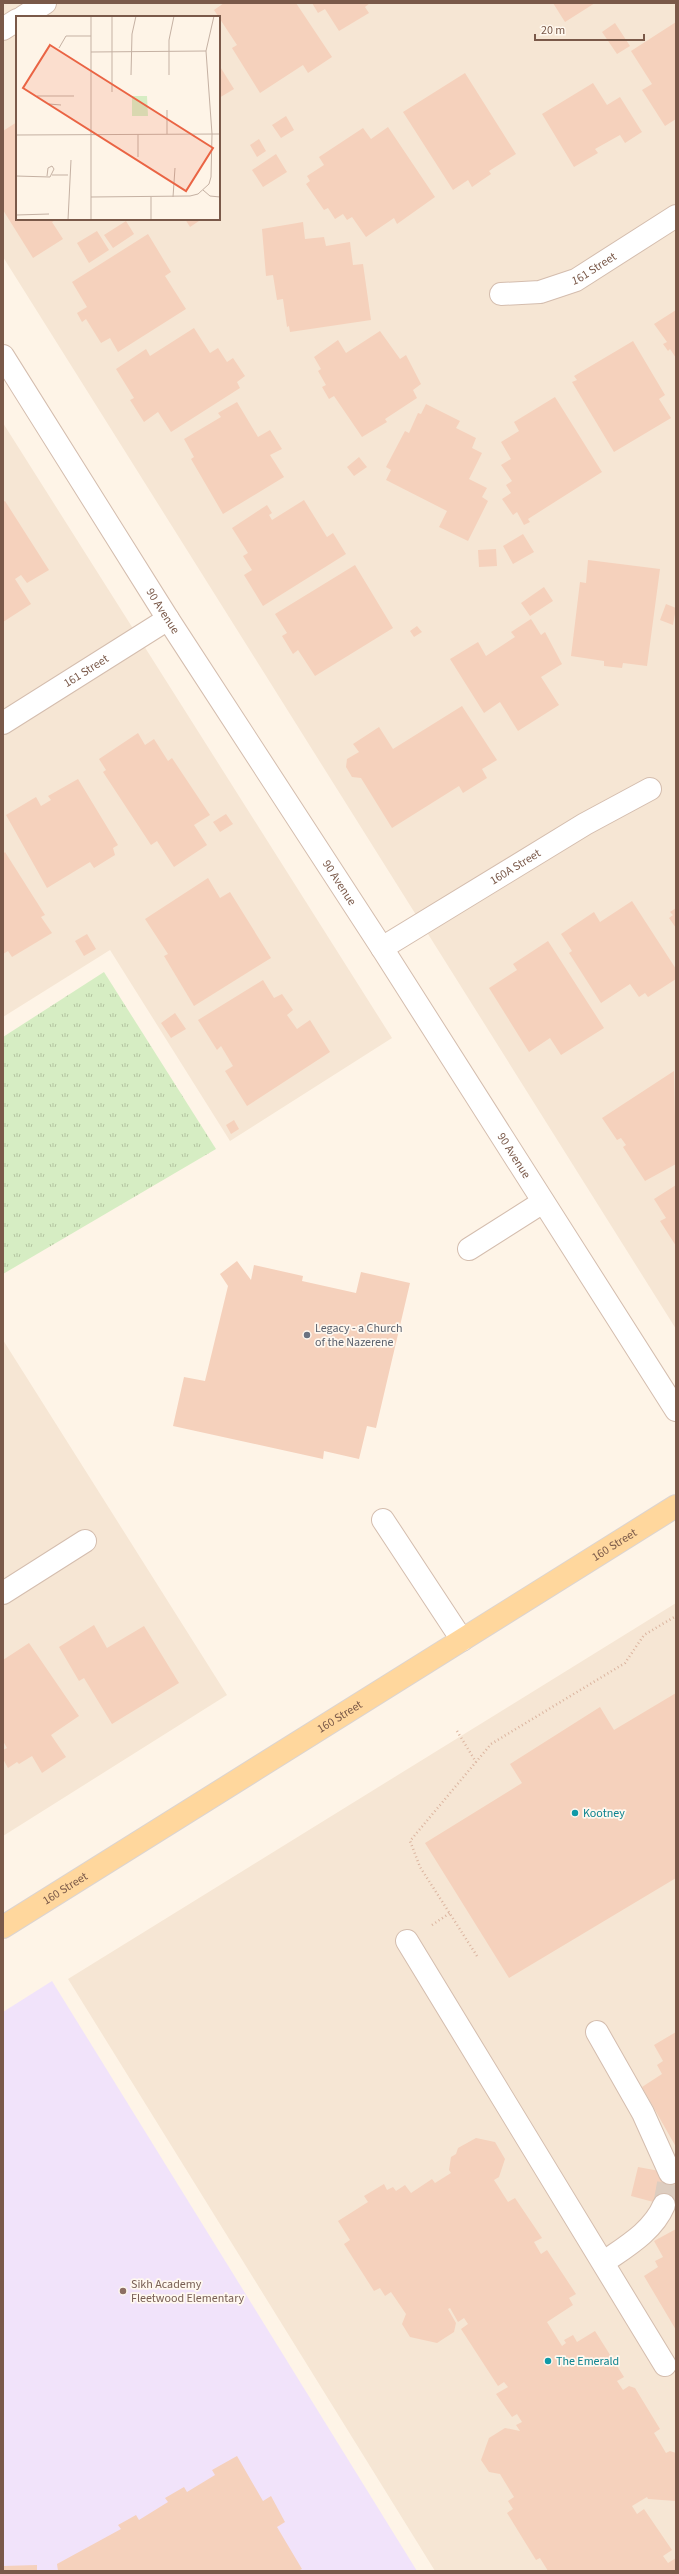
<svg xmlns="http://www.w3.org/2000/svg" width="679" height="2574" font-family="'Source Sans 3',sans-serif">
<style>
.residential{fill:#f6e6d4;fill-rule:evenodd}
.education{fill:#f1e3fa}
.grass{fill:url(#grass-tufts)}
.building{fill:#f5d1bc}
.lines{fill:none;stroke-linecap:round;stroke-linejoin:round}
.minor-tunnel{stroke:#ddcdc0;stroke-width:22;stroke-dasharray:22 11;stroke-linecap:butt}
.minor-casing{stroke:#d4bdae;stroke-width:24}
.major-casing{stroke:#dcd4d0;stroke-width:24}
.path{stroke:#dbb49f;stroke-width:2.5;stroke-dasharray:1 3;stroke-linecap:butt}
.minor{stroke:#fff;stroke-width:22}
.major{stroke:#ffd79d;stroke-width:22}
.worship-dot{fill:#6b7280;stroke:#fff8ef;stroke-width:1.5}
.culture-dot{fill:#0f9aa8;stroke:#fff8ef;stroke-width:1.5}
.education-dot{fill:#8d6e63;stroke:#fff8ef;stroke-width:1.5}
.labels{text-anchor:middle;stroke-width:3.5;stroke-linejoin:round;paint-order:stroke}
.street-label{font-size:12px;fill:#7a5949;stroke:#fff8ef}
.worship-label{font-size:12px;fill:#5b616d;stroke:#fff8ef;text-anchor:start}
.culture-label{font-size:12px;fill:#0d838f;stroke:#fff8ef;text-anchor:start}
.education-label{font-size:12px;fill:#785e54;stroke:#fff8ef;text-anchor:start}
.inset-road{fill:none;stroke:#c5b1a3;stroke-width:1}
.view{fill:#ea6444;fill-opacity:0.15;stroke:#ea6444;stroke-width:2}
.inset-edge{fill:none;stroke:#7a5949;stroke-width:2}
</style>
<defs>
<pattern id="grass-tufts" width="24" height="20" patternUnits="userSpaceOnUse"><rect width="24" height="20" fill="#d6edc3"/><path d="M3 7l-1-3M5 7V3M7 7l1-3M15 17l-1-3M17 17v-4M19 17l1-3" fill="none" stroke="#b3c3a0"/></pattern>
</defs>
<rect width="100%" height="100%" fill="#fef4e7"/>
<path class="residential" d="M 3,3 L 676,3 L 676,1329 L 3,257 ZM 17,17 L 219,17 L 219,219 L 17,219 Z
M 3,423 L 392,1038 L 230,1141 L 110,950 L 3,1017 Z
M 3,1340 L 227,1695 L 3,1836 Z
M 676,1603 L 676,2571 L 435,2571 L 68,1979 Z"/>
<path class="education" d="M 52,1981 L 417,2571 L 3,2571 L 3,2012 Z"/>
<path class="grass" d="M 104,972 L 216,1149 L 3,1274 L 3,1037 Z"/>
<path class="building" d="M 224,3 L 296,3 L 332,57 L 308,73 L 303,65 L 260,93 L 232,48 L 237,45 L 214,10 Z
M 312,3 L 370,3 L 365,7 L 369,13 L 339,31 L 325,9 L 318,13 Z
M 553,3 L 595,3 L 565,22 Z
M 676,22 L 676,119 L 665,126 L 642,90 L 652,84 L 631,51 Z
M 615,23 L 630,46 L 617,54 L 602,32 Z
M 219,65 L 234,89 L 219,98 Z
M 465,73 L 516,154 L 489,171 L 491,174 L 472,187 L 468,180 L 453,190 L 403,112 Z
M 593,83 L 607,105 L 620,97 L 642,132 L 625,143 L 620,135 L 595,149 L 598,153 L 574,167 L 542,114 Z
M 286,116 L 294,130 L 281,138 L 272,125 Z
M 17,122 L 17,219 L 57,219 L 52,222 L 63,239 L 33,258 L 3,210 L 3,131 Z
M 388,127 L 435,197 L 397,224 L 394,218 L 366,237 L 352,217 L 347,220 L 343,214 L 335,219 L 328,208 L 324,210 L 306,184 L 310,181 L 307,176 L 324,165 L 319,157 L 363,128 L 371,139 Z
M 259,139 L 266,151 L 257,157 L 250,145 Z
M 276,154 L 287,172 L 263,187 L 252,170 Z
M 185,219 L 202,219 L 190,227 Z
M 126,221 L 134,234 L 113,248 L 104,235 Z
M 303,222 L 305,239 L 324,237 L 326,246 L 350,242 L 353,265 L 363,264 L 371,320 L 290,332 L 289,326 L 287,327 L 283,299 L 277,300 L 273,275 L 266,276 L 262,229 Z
M 97,231 L 109,250 L 89,263 L 77,243 Z
M 148,234 L 171,272 L 165,276 L 186,309 L 118,352 L 110,338 L 101,343 L 86,319 L 82,322 L 77,313 L 87,307 L 72,282 Z
M 676,310 L 676,358 L 670,349 L 668,351 L 663,344 L 667,342 L 654,324 Z
M 194,328 L 210,353 L 218,348 L 227,362 L 233,358 L 245,376 L 237,382 L 240,388 L 171,432 L 158,412 L 144,422 L 130,400 L 134,398 L 116,369 L 146,349 L 150,356 Z
M 380,331 L 400,359 L 406,355 L 421,384 L 413,390 L 417,398 L 385,419 L 387,422 L 362,437 L 334,396 L 329,399 L 322,387 L 326,385 L 318,371 L 321,369 L 314,357 L 338,340 L 346,353 Z
M 633,341 L 665,395 L 659,399 L 671,418 L 614,452 L 572,382 L 577,380 L 574,376 Z
M 555,397 L 602,472 L 528,519 L 530,522 L 524,525 L 517,512 L 513,515 L 502,499 L 511,493 L 506,485 L 512,481 L 501,465 L 511,459 L 501,442 L 519,431 L 514,422 Z
M 237,402 L 258,437 L 270,430 L 282,449 L 270,455 L 284,477 L 223,514 L 191,459 L 194,457 L 184,439 L 221,417 L 218,413 Z
M 426,404 L 460,421 L 456,428 L 476,438 L 472,448 L 482,453 L 469,479 L 487,488 L 482,497 L 488,501 L 468,541 L 439,527 L 447,511 L 386,480 L 391,470 L 386,467 L 405,431 L 409,433 L 418,413 L 421,414 Z
M 359,457 L 367,467 L 354,476 L 347,467 Z
M 304,500 L 327,537 L 333,533 L 346,554 L 263,606 L 244,575 L 252,570 L 243,556 L 248,553 L 232,528 L 267,505 L 272,513 L 269,515 L 272,520 Z
M 5,501 L 49,570 L 27,583 L 21,575 L 15,579 L 31,604 L 3,622 L 3,502 Z
M 523,534 L 534,552 L 513,564 L 503,546 Z
M 496,549 L 497,566 L 479,567 L 478,550 Z
M 588,560 L 660,569 L 647,666 L 623,663 L 622,668 L 604,666 L 604,661 L 571,656 L 580,582 L 586,583 Z
M 355,565 L 393,628 L 315,676 L 298,650 L 293,654 L 282,636 L 287,633 L 275,614 Z
M 544,587 L 553,601 L 530,616 L 521,603 Z
M 666,604 L 676,608 L 673,625 L 660,620 Z
M 531,619 L 541,635 L 545,632 L 562,664 L 541,677 L 559,705 L 518,731 L 500,702 L 484,713 L 450,659 L 478,642 L 486,656 L 515,637 L 511,632 Z
M 417,626 L 422,632 L 414,637 L 410,631 Z
M 462,706 L 497,760 L 482,769 L 487,778 L 463,793 L 459,786 L 392,828 L 361,778 L 352,777 L 346,767 L 347,759 L 359,752 L 353,744 L 379,727 L 393,749 Z
M 138,733 L 145,745 L 154,739 L 168,761 L 172,758 L 210,815 L 194,825 L 207,845 L 174,867 L 157,841 L 151,845 L 103,772 L 106,770 L 99,759 Z
M 78,779 L 118,845 L 113,848 L 115,855 L 94,868 L 90,862 L 47,888 L 6,815 L 36,797 L 41,806 L 51,800 L 48,796 Z
M 226,814 L 233,824 L 220,832 L 213,822 Z
M 5,852 L 45,915 L 41,917 L 52,933 L 12,957 L 8,951 L 3,954 L 3,854 Z
M 208,878 L 220,898 L 230,892 L 271,958 L 194,1006 L 164,956 L 168,954 L 145,919 Z
M 632,901 L 676,969 L 676,979 L 648,997 L 645,993 L 639,997 L 630,984 L 601,1003 L 569,953 L 572,951 L 561,934 L 594,912 L 600,922 Z
M 676,908 L 676,928 L 669,918 L 673,915 L 670,912 Z
M 87,934 L 96,949 L 84,956 L 75,941 Z
M 548,941 L 604,1028 L 561,1055 L 550,1038 L 529,1052 L 489,988 L 517,970 L 513,964 Z
M 263,980 L 274,998 L 282,994 L 293,1010 L 287,1015 L 297,1029 L 310,1020 L 330,1052 L 247,1106 L 225,1071 L 233,1066 L 221,1046 L 217,1050 L 198,1020 Z
M 175,1013 L 186,1029 L 171,1038 L 161,1023 Z
M 674,1071 L 676,1164 L 645,1181 L 623,1147 L 626,1145 L 621,1138 L 617,1140 L 602,1118 Z
M 234,1120 L 239,1129 L 231,1134 L 226,1125 Z
M 676,1185 L 676,1246 L 660,1221 L 666,1218 L 654,1199 Z
M 237,1261 L 251,1280 L 254,1265 L 303,1276 L 302,1281 L 356,1293 L 361,1272 L 410,1283 L 376,1428 L 367,1426 L 359,1459 L 324,1451 L 323,1459 L 173,1426 L 184,1377 L 205,1381 L 228,1286 L 220,1274 Z
M 94,1625 L 107,1648 L 144,1626 L 179,1683 L 112,1724 L 84,1678 L 79,1681 L 59,1647 Z
M 29,1643 L 79,1716 L 51,1735 L 66,1757 L 42,1773 L 32,1756 L 19,1764 L 17,1762 L 8,1768 L 3,1759 L 3,1750 L 7,1748 L 3,1741 L 3,1660 Z
M 676,1693 L 676,1878 L 509,1978 L 425,1843 L 522,1783 L 510,1764 L 600,1707 L 614,1730 Z
M 676,2032 L 676,2147 L 642,2087 L 662,2074 L 657,2065 L 663,2061 L 654,2045 Z
M 476,2138 L 495,2142 L 505,2159 L 499,2177 L 494,2180 L 508,2202 L 515,2198 L 542,2238 L 534,2242 L 541,2254 L 547,2250 L 576,2294 L 569,2298 L 573,2305 L 547,2322 L 562,2346 L 566,2343 L 564,2340 L 573,2335 L 577,2342 L 595,2331 L 624,2377 L 617,2381 L 623,2390 L 629,2386 L 635,2388 L 660,2429 L 654,2433 L 666,2453 L 670,2451 L 676,2453 L 676,2501 L 648,2499 L 647,2497 L 632,2506 L 637,2514 L 644,2509 L 672,2550 L 663,2556 L 668,2563 L 676,2558 L 676,2571 L 548,2571 L 540,2558 L 536,2560 L 507,2513 L 513,2509 L 508,2501 L 514,2497 L 500,2474 L 489,2472 L 481,2460 L 489,2438 L 505,2428 L 520,2431 L 516,2425 L 522,2422 L 517,2414 L 512,2417 L 496,2394 L 508,2387 L 504,2382 L 498,2386 L 461,2329 L 468,2324 L 464,2318 L 458,2322 L 450,2308 L 448,2309 L 456,2323 L 454,2332 L 437,2343 L 410,2337 L 402,2324 L 406,2314 L 391,2292 L 385,2296 L 380,2288 L 374,2291 L 344,2244 L 350,2240 L 338,2221 L 368,2202 L 364,2196 L 384,2184 L 387,2190 L 393,2187 L 396,2191 L 405,2185 L 411,2193 L 432,2179 L 435,2183 L 451,2173 L 449,2170 L 451,2157 L 456,2154 L 458,2148 Z
M 638,2167 L 676,2174 L 676,2208 L 631,2196 Z
M 676,2229 L 676,2330 L 644,2276 L 658,2267 L 655,2261 L 663,2257 L 654,2241 Z
M 237,2456 L 263,2501 L 271,2496 L 285,2522 L 277,2527 L 302,2569 L 298,2571 L 58,2571 L 57,2564 L 121,2529 L 118,2525 L 136,2515 L 139,2520 L 168,2502 L 165,2498 L 184,2487 L 187,2492 L 215,2475 L 212,2470 Z
M 37,2565 L 37,2571 L 3,2571 L 3,2566 Z"/>
<g class="lines">
<path class="minor-tunnel" d="M 664,2205 L 670,2173"/>
<defs>
<g id="minor">
<path d="M 23,17 L 45,3"/>
<path d="M 3,29 L 17,20"/>
<path id="s1" d="M 501,294 L 540,292 L 576,280 L 676,216"/>
<path id="s2" d="M 3,356 L 168,619 L 382,948 L 676,1410"/>
<path id="s3" d="M 3,723 L 168,619"/>
<path id="s4" d="M 382,948 L 585,824 L 650,789"/>
<path d="M 469,1249 L 543,1202"/>
<path d="M 383,1520 L 462,1640"/>
<path d="M 3,1593 L 85,1541"/>
<path d="M 407,1941 L 665,2365"/>
<path d="M 597,2032 L 643,2113 L 670,2173"/>
<path d="M 604,2262 C 627,2246 653,2231 664,2205"/>
</g>
<g id="major">
<path id="s5" d="M 3,1927 L 676,1506"/>
</g>
</defs>
<use href="#minor" class="minor-casing"/>
<use href="#major" class="major-casing"/>
<path class="path" d="M 457,1731 L 476,1762
M 432,1925 L 450,1913
M 477,1956 L 420,1867 L 410,1841 L 491,1744 L 625,1663 L 644,1635 L 676,1616"/>
<use href="#minor" class="minor"/>
<use href="#major" class="major"/>
</g>
<circle class="worship-dot" cx="307" cy="1335" r="4"/>
<g class="culture-dot">
<circle cx="575" cy="1813" r="4"/>
<circle cx="548" cy="2361" r="4"/>
</g>
<circle class="education-dot" cx="123" cy="2291" r="4"/>
<g class="labels">
<g class="street-label">
<text dy="4" stroke="none"><textPath href="#s1" startOffset="98">161 Street</textPath></text>
<text dy="4" stroke="none"><textPath href="#s2" startOffset="301">90 Avenue</textPath></text>
<text dy="4" stroke="none"><textPath href="#s3" startOffset="98">161 Street</textPath></text>
<text dy="4" stroke="none"><textPath href="#s4" startOffset="156">160A Street</textPath></text>
<text dy="4" stroke="none"><textPath href="#s2" startOffset="625">90 Avenue</textPath></text>
<text dy="4" stroke="none"><textPath href="#s2" startOffset="949">90 Avenue</textPath></text>
<text dy="4" stroke="none"><textPath href="#s5" startOffset="721">160 Street</textPath></text>
<text dy="4" stroke="none"><textPath href="#s5" startOffset="397">160 Street</textPath></text>
<text dy="4" stroke="none"><textPath href="#s5" startOffset="73">160 Street</textPath></text>
</g>
<g class="worship-label">
<text x="315" y="1332">Legacy - a Church<tspan x="315" dy="14">of the Nazerene</tspan></text>
</g>
<g class="culture-label">
<text x="583" y="1817">Kootney</text>
<text x="556" y="2365">The Emerald</text>
</g>
<g class="education-label">
<text x="131" y="2288">Sikh Academy<tspan x="131" dy="14">Fleetwood Elementary</tspan></text>
</g>
</g>
<g transform="translate(16 16)">
<rect width="204" height="204" fill="#fef4e7"/>
<path d="M 116,80 L 131,80 L 132,100 L 116,100 Z" fill="#d6edc3"/>
<path class="inset-road" d="M 75,0 L 75,204M 96,0 L 96,76M 43,32 L 50,20 L 75,20M 75,36 L 190,35M 115,59 L 116,18 L 120,0M 153,59 L 153,24 L 158,0M 21,80 L 58,80M 33,88 L 45,89M 151,94 L 151,118M 0,119 L 204,118M 122,141 L 122,118M 36,159 L 52,159M 0,160 L 34,161 L 38,153 L 36,150 L 32,152 L 31,160M 187,174 L 194,180 L 204,181M 75,181 L 174,180 L 182,178 L 193,168 L 195,161 L 196,118 L 190,35 L 198,0M 135,181 L 135,204M 157,181 L 159,152M 0,199 L 33,198M 52,204 L 55,144"/>
<path class="view" d="M 34,29 L 197,132 L 170,175 L 7,72 Z"/>
<rect width="204" height="204" class="inset-edge"/>
</g>
<rect width="679" height="2574" fill="none" stroke="#7a5949" stroke-width="8"/>
<path d="M535 34v6h109v-6" fill="none" stroke="#7a5949" stroke-width="2"/>
<text x="541" y="34" font-size="12" fill="#7a5949" stroke="#fff8ef" stroke-width="3" paint-order="stroke">20 m</text>
</svg>
